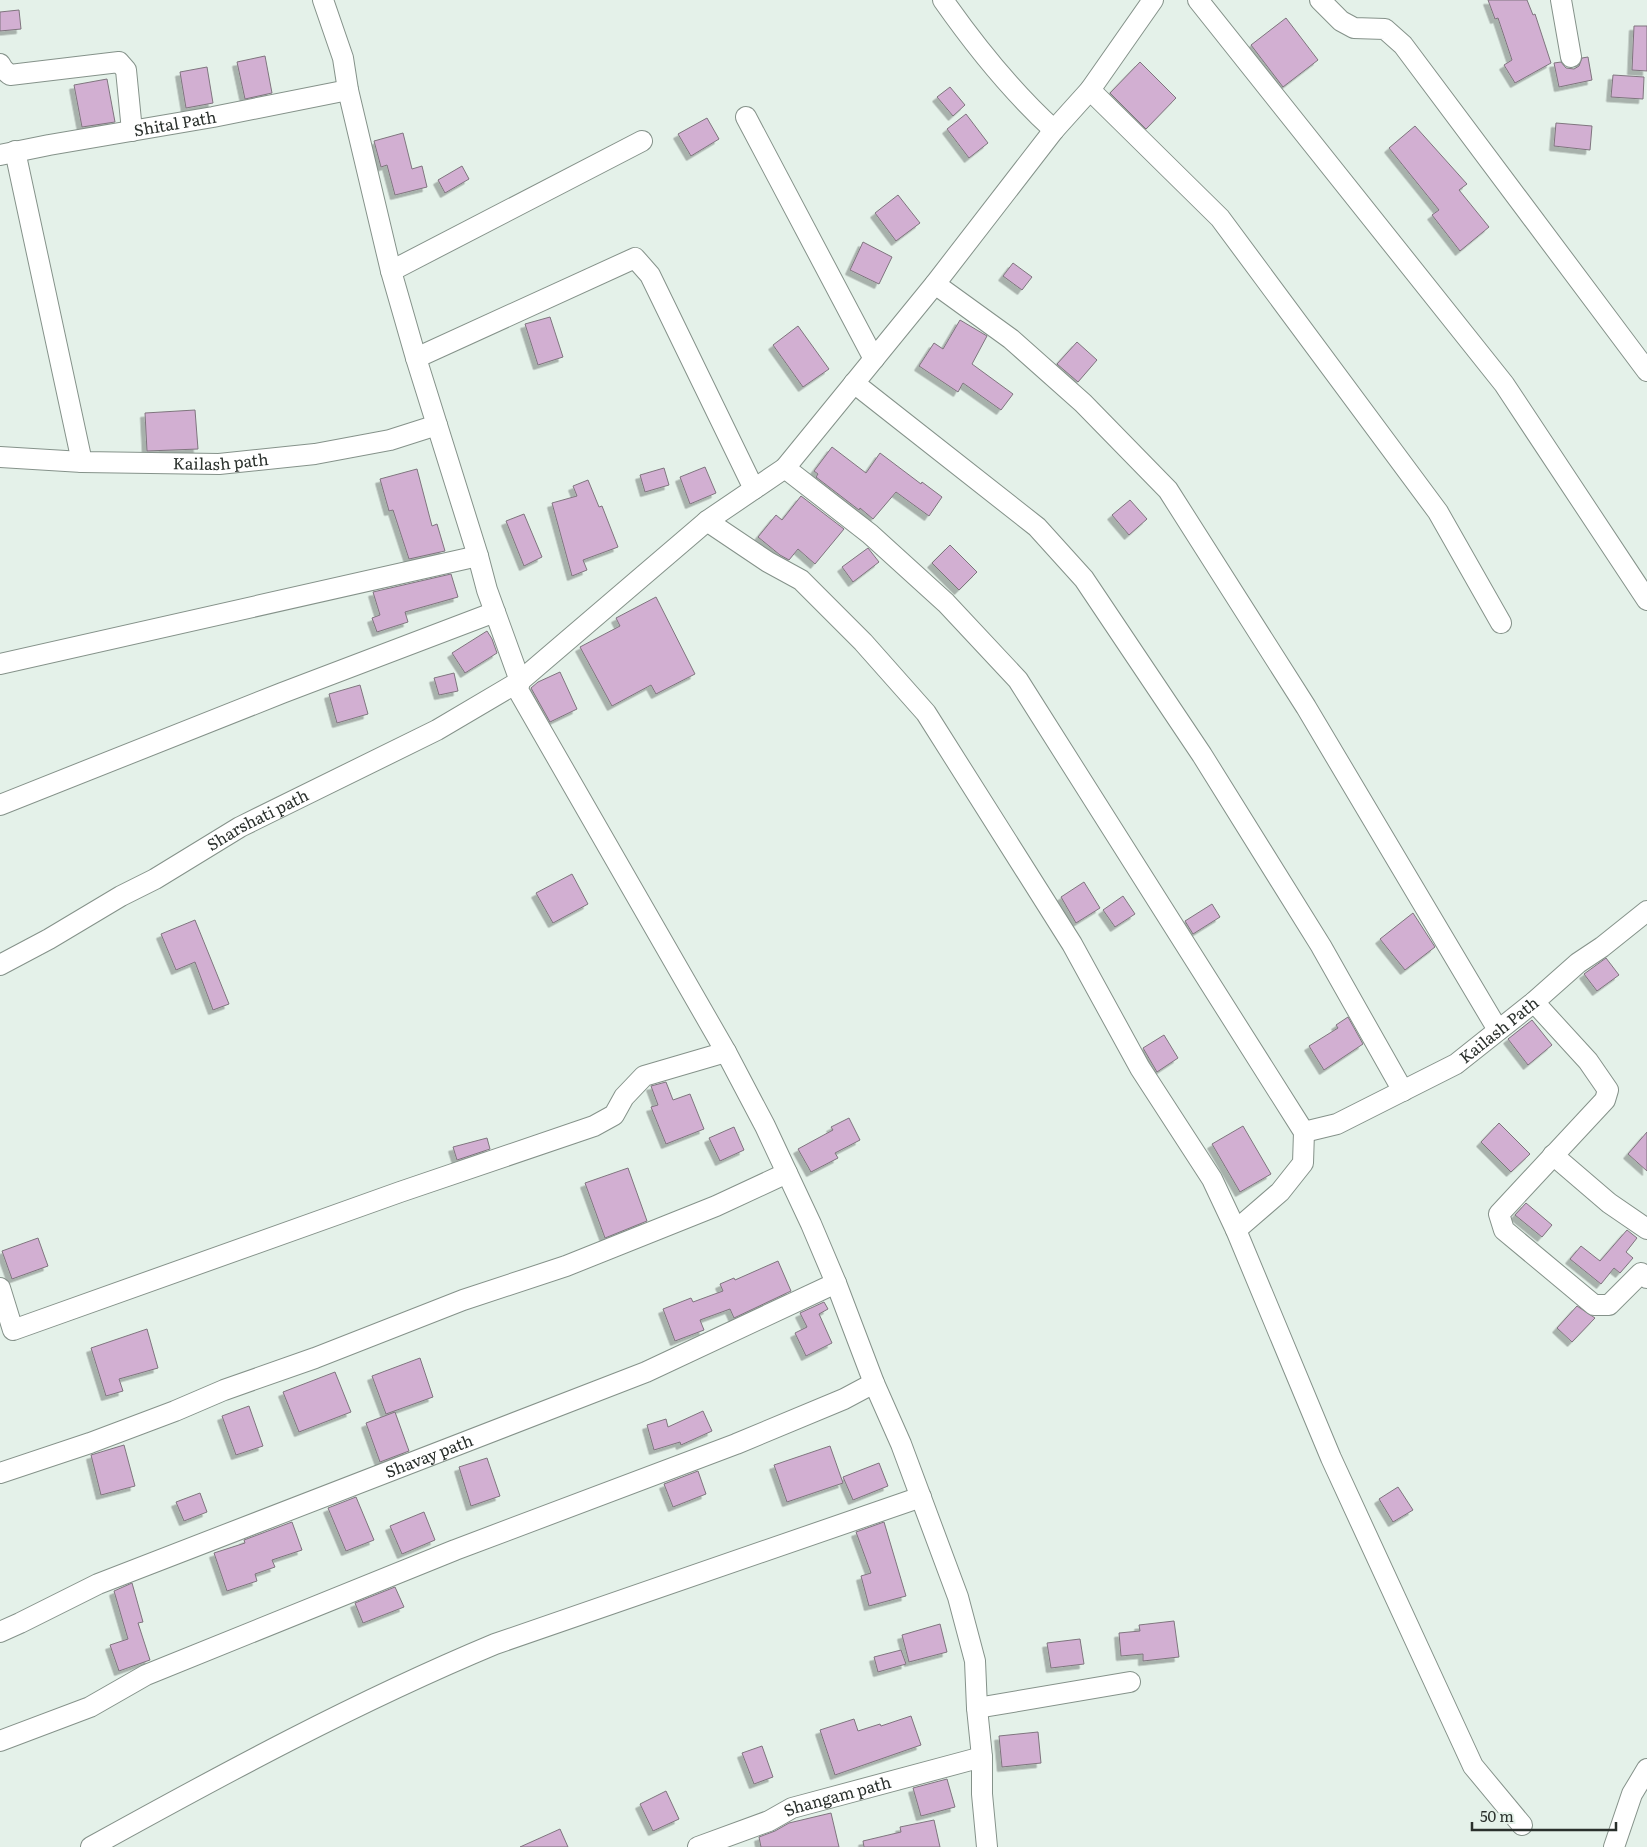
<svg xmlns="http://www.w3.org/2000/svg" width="1647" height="1847" font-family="Literata,serif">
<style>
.building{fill:#d2afd2;stroke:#7f757e;filter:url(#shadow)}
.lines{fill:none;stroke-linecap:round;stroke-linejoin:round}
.minor-casing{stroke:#85928a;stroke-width:22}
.minor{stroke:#fff;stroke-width:20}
.labels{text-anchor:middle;stroke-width:4;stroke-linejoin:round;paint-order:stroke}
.street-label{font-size:16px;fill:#2a302c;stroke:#e4f1e9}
</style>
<defs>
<filter id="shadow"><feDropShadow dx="-4.5" dy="4.5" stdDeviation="0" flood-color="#0004"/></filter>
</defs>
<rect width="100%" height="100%" fill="#e4f1e9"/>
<path class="building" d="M 1488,0 L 1527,0 L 1533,15 L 1535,14 L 1551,63 L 1515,83 L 1504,65 L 1512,60 L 1498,18 L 1495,19 Z
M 19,10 L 21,29 L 0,31 L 0,12 Z
M 1286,18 L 1318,60 L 1283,87 L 1251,45 Z
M 1634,26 L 1647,26 L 1647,71 L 1632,70 Z
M 265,56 L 272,93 L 245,99 L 237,62 Z
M 1588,57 L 1592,80 L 1559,87 L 1554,63 L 1561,62 L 1566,68 L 1574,69 L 1579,66 L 1582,58 Z
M 1140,62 L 1176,98 L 1146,129 L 1110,93 Z
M 207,67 L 213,103 L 186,108 L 180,72 Z
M 1613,75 L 1644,77 L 1643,99 L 1611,97 Z
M 107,79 L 115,122 L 82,127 L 74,85 Z
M 950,87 L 965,105 L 953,116 L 937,97 Z
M 966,114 L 988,143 L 969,158 L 947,129 Z
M 707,118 L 719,139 L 691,156 L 678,134 Z
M 1556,123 L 1592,126 L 1590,150 L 1554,146 Z
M 1415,126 L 1467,184 L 1459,190 L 1489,227 L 1460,251 L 1432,215 L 1439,210 L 1389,148 Z
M 403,133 L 412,169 L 422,166 L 427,187 L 395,195 L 387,165 L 381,167 L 374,141 Z
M 462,166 L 469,179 L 445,193 L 438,180 Z
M 898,195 L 920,223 L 896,241 L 875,213 Z
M 863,242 L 892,257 L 879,284 L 850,270 Z
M 1013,263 L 1032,277 L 1022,290 L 1003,276 Z
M 550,317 L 563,357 L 538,365 L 525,324 Z
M 960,320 L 987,336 L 972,364 L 1013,394 L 1001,410 L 963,383 L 958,392 L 919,366 L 934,343 L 943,349 Z
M 798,326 L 829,369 L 803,387 L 773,345 Z
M 1077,342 L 1097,360 L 1078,382 L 1057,364 Z
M 195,410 L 198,449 L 147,451 L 145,413 Z
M 832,447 L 866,473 L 880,453 L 921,484 L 922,482 L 942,497 L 929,516 L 896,492 L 873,519 L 860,508 L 859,510 L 816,477 L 818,474 L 814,471 Z
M 705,467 L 716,493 L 690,504 L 680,477 Z
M 664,468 L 669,485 L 645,492 L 640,475 Z
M 417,469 L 432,526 L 437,524 L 445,551 L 409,559 L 393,510 L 389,511 L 380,479 Z
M 588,480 L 599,507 L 602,506 L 618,547 L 583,560 L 587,570 L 572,576 L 552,503 L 577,496 L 573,486 Z
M 801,496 L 844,529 L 815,564 L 798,549 L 789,560 L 780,555 L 758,537 L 776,515 L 782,520 Z
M 1130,500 L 1147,519 L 1129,535 L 1112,515 Z
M 524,514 L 542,557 L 524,566 L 506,521 Z
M 950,545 L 977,572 L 959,590 L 932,563 Z
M 868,548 L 879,562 L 853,582 L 842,567 Z
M 451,574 L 458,597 L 405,612 L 408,622 L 377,632 L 372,618 L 380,615 L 373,592 Z
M 656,597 L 695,674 L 656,694 L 651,685 L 612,706 L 580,647 L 620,626 L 616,618 Z
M 487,631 L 492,639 L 497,653 L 465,673 L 452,653 Z
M 560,672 L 577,709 L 550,722 L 531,688 L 538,682 Z
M 454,673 L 458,691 L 439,695 L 434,678 Z
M 360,685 L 368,714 L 337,723 L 329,694 Z
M 572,874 L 588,904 L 553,923 L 536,893 Z
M 1084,882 L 1100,908 L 1076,923 L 1061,897 Z
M 1123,896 L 1135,914 L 1115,927 L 1103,910 Z
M 1212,904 L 1220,917 L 1193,934 L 1185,921 Z
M 1413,913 L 1435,947 L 1405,970 L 1380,939 Z
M 195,920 L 229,1004 L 213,1010 L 195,962 L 176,970 L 161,934 Z
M 1606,958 L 1619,975 L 1597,991 L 1584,974 Z
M 1348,1017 L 1363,1044 L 1324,1070 L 1309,1046 L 1338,1028 L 1336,1025 Z
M 1532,1020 L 1552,1045 L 1528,1065 L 1508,1039 Z
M 1164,1035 L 1178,1058 L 1157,1072 L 1143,1048 Z
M 666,1082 L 673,1100 L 690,1094 L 704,1129 L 666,1144 L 651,1107 L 658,1105 L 651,1086 Z
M 849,1118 L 860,1140 L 835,1153 L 838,1158 L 811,1172 L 798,1149 L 833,1130 L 831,1127 Z
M 1499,1123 L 1530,1154 L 1511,1172 L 1481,1142 Z
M 1243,1126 L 1271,1174 L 1240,1192 L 1212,1144 Z
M 734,1127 L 744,1150 L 720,1161 L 709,1138 Z
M 1647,1132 L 1647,1171 L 1628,1154 Z
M 487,1138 L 490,1149 L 457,1160 L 453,1147 Z
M 628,1168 L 647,1221 L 605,1238 L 585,1183 Z
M 1526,1203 L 1552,1225 L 1542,1237 L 1515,1215 Z
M 1627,1230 L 1637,1238 L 1626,1252 L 1633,1258 L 1620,1273 L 1614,1268 L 1601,1284 L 1570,1259 L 1581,1246 L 1600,1261 Z
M 38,1238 L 48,1266 L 12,1279 L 2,1251 Z
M 778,1261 L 791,1291 L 734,1318 L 730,1309 L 700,1320 L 704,1330 L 675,1341 L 663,1309 L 691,1298 L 693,1302 L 723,1291 L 720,1284 L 734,1278 L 735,1280 Z
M 824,1302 L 828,1309 L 819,1314 L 832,1343 L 806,1356 L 795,1333 L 807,1327 L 800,1313 Z
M 1577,1306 L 1595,1318 L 1572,1342 L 1557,1328 Z
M 147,1329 L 158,1368 L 119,1379 L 123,1391 L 106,1396 L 91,1348 Z
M 420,1358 L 433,1397 L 386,1414 L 372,1376 Z
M 335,1372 L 351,1412 L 299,1432 L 283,1392 Z
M 249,1406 L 263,1446 L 236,1455 L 222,1416 Z
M 703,1411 L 712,1431 L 681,1445 L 680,1442 L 654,1450 L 647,1425 L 666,1419 L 668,1427 Z
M 395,1412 L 409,1451 L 380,1462 L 366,1423 Z
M 124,1445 L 135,1486 L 101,1495 L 91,1455 Z
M 830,1446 L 843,1483 L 787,1502 L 774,1465 Z
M 487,1458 L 500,1496 L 471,1506 L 459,1467 Z
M 879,1463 L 888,1486 L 853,1500 L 843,1477 Z
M 698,1471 L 706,1494 L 673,1507 L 664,1484 Z
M 1398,1487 L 1413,1510 L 1393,1522 L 1379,1499 Z
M 200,1493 L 207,1512 L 184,1521 L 176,1502 Z
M 356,1497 L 374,1540 L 346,1551 L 328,1508 Z
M 424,1512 L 435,1540 L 402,1554 L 390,1526 Z
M 292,1522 L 302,1550 L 272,1560 L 275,1567 L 255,1574 L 257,1581 L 227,1591 L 214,1553 L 245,1543 L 244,1540 Z
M 884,1522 L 906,1596 L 869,1606 L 861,1576 L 871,1573 L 856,1532 Z
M 132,1583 L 143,1622 L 138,1623 L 150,1660 L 119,1671 L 110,1645 L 128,1639 L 114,1591 Z
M 395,1587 L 404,1607 L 363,1623 L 355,1603 Z
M 1174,1621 L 1179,1657 L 1143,1661 L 1143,1654 L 1121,1656 L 1119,1633 L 1140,1631 L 1139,1625 Z
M 940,1624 L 947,1652 L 909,1662 L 902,1635 Z
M 1080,1639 L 1084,1664 L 1051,1668 L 1047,1643 Z
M 901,1650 L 906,1664 L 878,1672 L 874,1657 Z
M 911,1716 L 921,1745 L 835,1775 L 820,1730 L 854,1719 L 858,1731 L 880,1724 L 881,1726 Z
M 1038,1732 L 1041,1763 L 1002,1767 L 999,1736 Z
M 762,1746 L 773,1777 L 754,1784 L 742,1753 Z
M 947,1779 L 955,1807 L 921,1816 L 913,1788 Z
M 666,1791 L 679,1819 L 653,1831 L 640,1804 Z
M 831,1813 L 839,1847 L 761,1847 L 759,1837 L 775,1831 L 789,1823 Z
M 934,1820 L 940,1847 L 864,1847 L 863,1841 L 901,1832 L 900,1827 Z
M 560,1829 L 568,1847 L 520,1847 Z"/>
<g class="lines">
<defs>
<g id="minor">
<path d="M 323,0 L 343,58 L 348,90 L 391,271 L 416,358 L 478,556 L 487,590 L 520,681 L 518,690 L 726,1052 L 765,1126 L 811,1224 L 836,1283 L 874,1383 L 901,1444 L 958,1597 L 975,1661 L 977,1708 L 982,1757 L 982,1794 L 987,1847"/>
<path d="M 943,0 C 976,47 1011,91 1054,130"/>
<path d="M 1198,0 L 1504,384 L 1647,600"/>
<path d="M 1320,0 L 1341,21 L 1354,28 L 1385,29 L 1403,45 L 1647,371"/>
<path d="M 1561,0 L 1571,57"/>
<path d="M 0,64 L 3,69 L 10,75 L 119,62 L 126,70 L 132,131"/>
<path d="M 1090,90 L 1220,218 L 1438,512 L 1501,623"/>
<path d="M 746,117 L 874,359"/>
<path d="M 15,151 L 82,462"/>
<path id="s1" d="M 0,155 L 49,145 L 213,117 L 348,90"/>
<path d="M 391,271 L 642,141"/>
<path d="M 935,284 L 1011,339 L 1083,403 L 1168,490 L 1306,707 L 1498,1030"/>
<path d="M 416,358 L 635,258 L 650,275 L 754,489"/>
<path d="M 854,383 L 1037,527 L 1084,579 L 1202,755 L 1321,946 L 1403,1091"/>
<path id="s2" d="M 0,457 L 82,462 L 219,464 L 315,454 L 390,440 L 437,425"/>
<path d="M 785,468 L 870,534 L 946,603 L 1018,680 L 1304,1132 L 1303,1163 L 1280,1192 L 1236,1230"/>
<path d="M 707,521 L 768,562 L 801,580 L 863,642 L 926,713 L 1072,944 L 1140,1068 L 1212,1179 L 1236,1230 L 1331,1458 L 1473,1766 L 1522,1825"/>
<path d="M 0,664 L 478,556"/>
<path d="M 0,805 L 282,693 L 495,612"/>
<path id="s3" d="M 0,965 L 49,939 L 121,896 L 155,879 L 240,827 L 437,730 L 520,681 L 707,521 L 785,468 L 935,284 L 1054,130 L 1090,90 L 1153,0"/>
<path d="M 1534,1002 L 1588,1061 L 1608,1090 L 1605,1100 L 1499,1214 L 1504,1230 L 1594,1305 L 1609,1305 L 1641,1273 L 1647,1278"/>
<path id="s4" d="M 1304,1132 L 1337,1124 L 1456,1064 L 1534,1002 L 1578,963 L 1602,947 L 1647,911"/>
<path d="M 1553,1155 L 1609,1203 L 1647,1229"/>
<path d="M 0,1288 L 13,1330 L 400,1192 L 594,1126 L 614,1115 L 624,1097 L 644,1076 L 726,1052"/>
<path d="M 0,1473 L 90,1443 L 175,1411 L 224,1390 L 315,1358 L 463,1300 L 566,1266 L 716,1206 L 787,1173"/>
<path id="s5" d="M 0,1632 L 20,1623 L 98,1584 L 646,1372 L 836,1283"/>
<path d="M 977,1708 L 1130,1682"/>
<path d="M 0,1741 L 90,1707 L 146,1675 L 455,1550 L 736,1444 L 844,1399 L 874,1383"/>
<path d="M 91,1847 C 223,1774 356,1702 495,1644 L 921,1497"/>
<path id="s6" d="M 698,1847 L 769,1821 L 792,1808 L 982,1757"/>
<path d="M 1614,1847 L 1632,1794 L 1647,1769"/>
</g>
</defs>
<use href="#minor" class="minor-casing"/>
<use href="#minor" class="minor"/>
</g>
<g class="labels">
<g class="street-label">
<text dy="6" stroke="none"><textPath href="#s1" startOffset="178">Shital Path</textPath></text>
<text dy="6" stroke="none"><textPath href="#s2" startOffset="221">Kailash path</textPath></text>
<text dy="6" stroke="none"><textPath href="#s3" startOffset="296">Sharshati path</textPath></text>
<text dy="6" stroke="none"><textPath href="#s4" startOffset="222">Kailash Path</textPath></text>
<text dy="6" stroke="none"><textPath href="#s5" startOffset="464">Shavay path</textPath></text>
<text dy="6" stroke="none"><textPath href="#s6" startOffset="149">Shangam path</textPath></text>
</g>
</g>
<path d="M1472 1822v8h144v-8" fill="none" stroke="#2a302c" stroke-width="2.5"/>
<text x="1480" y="1822" font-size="15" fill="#2a302c" stroke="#e4f1e9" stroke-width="4" paint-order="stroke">50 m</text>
</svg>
